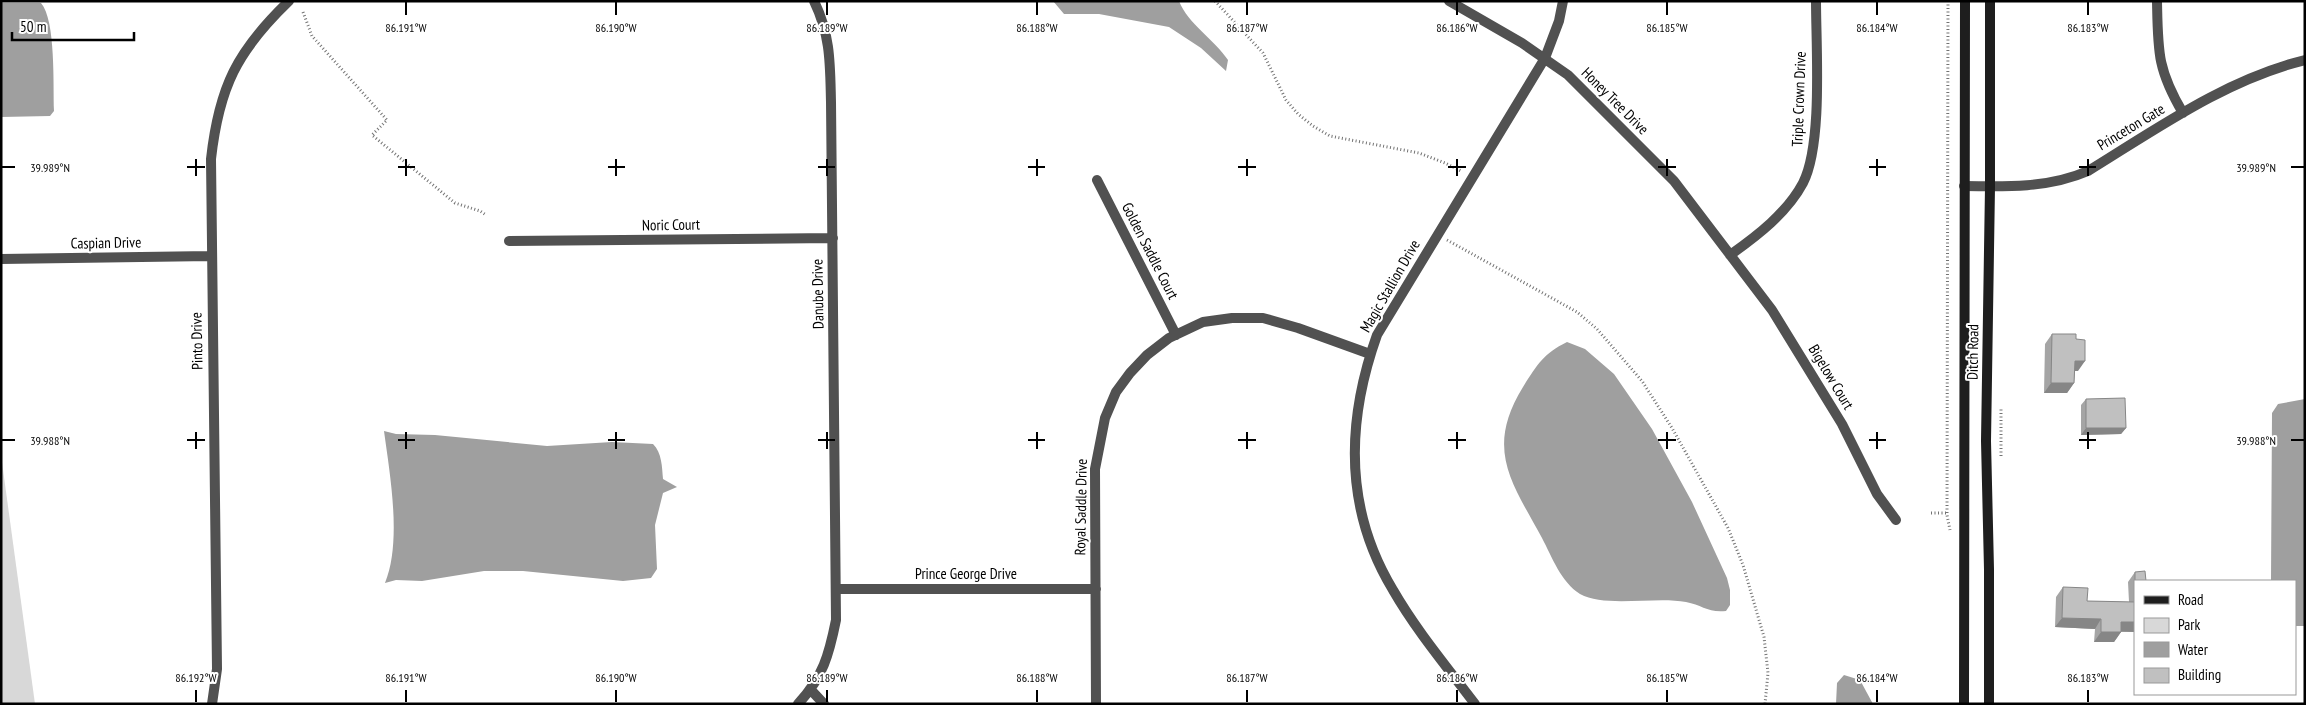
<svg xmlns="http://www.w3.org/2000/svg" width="2306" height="705" font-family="'PT Sans Narrow',sans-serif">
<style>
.green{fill:#d8d8d8}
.water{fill:#9f9f9f}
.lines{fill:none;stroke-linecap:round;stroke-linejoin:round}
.path{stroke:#737373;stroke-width:3;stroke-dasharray:1 2.5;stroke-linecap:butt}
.street{stroke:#515151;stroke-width:10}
.secondary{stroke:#1e1e1e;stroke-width:10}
.wall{fill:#a5a5a5}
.shaded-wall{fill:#868686}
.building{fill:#c0c0c0;stroke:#868686}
.ticks{fill:none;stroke:#000;stroke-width:2}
.labels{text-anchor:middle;stroke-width:4;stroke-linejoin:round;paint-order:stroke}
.street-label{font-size:15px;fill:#000;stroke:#fff}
.ticks-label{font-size:12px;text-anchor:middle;fill:#000;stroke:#fff;stroke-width:4;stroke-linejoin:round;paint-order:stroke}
</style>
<rect width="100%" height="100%" fill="#fff"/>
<path class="green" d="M 1,455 L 35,704 L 1,704 Z"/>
<path class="water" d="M 1053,1 L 1179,1 C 1188,24 1214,39 1228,60 L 1226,71 L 1201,48 L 1169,27 L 1099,14 L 1064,14 Z
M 1,3 L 41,3 C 56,20 53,86 54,111 L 50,116 L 1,117 Z
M 1567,342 L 1585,349 L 1614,374 L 1652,429 L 1692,502 L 1727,578 L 1730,590 L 1730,605 L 1726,611 C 1708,613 1702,605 1686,602 C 1656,596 1605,608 1580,594 C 1561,582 1552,557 1542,538 C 1511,481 1485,449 1523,387 C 1537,365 1543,354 1567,342 Z
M 2305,399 L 2305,626 L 2295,626 L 2295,581 L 2271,581 L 2272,413 L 2278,404 Z
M 384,431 L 396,434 L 435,435 L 547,446 L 612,442 L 653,444 C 662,453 662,467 663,479 L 677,487 L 663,493 L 655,525 L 657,569 L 651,578 L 623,581 L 523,571 L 484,571 L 422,581 L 396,580 L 385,583 C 402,542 390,475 384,431 Z
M 1844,675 L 1860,680 L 1873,704 L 1836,704 L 1837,683 Z"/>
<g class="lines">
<path class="path" d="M 1215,1 L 1263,53 L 1286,100 L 1298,114 L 1313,126 L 1330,136 L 1419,153 L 1445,163 L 1461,171
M 1948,1 L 1947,515 L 1950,530
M 303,12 L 312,36 L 387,120 L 372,135 L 455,203 L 480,211 L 486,215
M 1447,240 L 1577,312 L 1597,329 L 1642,381 L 1672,428 L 1728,528 L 1743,565 L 1764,637 L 1768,673 L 1765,704
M 2001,456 L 2001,409
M 1931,513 L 1947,513"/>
<path class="street" d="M 1449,1 L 1522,43 L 1568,75 L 1674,181 L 1772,310 L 1842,424 L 1877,494 L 1896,520
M 2157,1 C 2158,51 2157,69 2183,113
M 1097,180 L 1176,335
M 1964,186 C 2006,187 2049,188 2088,171 C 2158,128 2225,80 2305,60
M 509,241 L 833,238
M 1730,255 C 1757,236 1787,213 1803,183 C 1823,144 1816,47 1816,1
M 1,259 L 211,256
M 837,589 L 1096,589
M 810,689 L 824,704
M 212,704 L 217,669 L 211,159 C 219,87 237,51 289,1
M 798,704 C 823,677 829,655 836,620 L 831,102 C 830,65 831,36 814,1
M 1096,704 L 1095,469 L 1105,418 L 1116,392 L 1130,373 L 1147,355 L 1169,338 L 1203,322 L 1232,318 L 1263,318 L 1298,328 L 1370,354
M 1475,704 C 1447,667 1416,630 1393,590 C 1344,509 1346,422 1377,335 L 1545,58 L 1559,21 L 1563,1"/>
<path class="secondary" d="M 1964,704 L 1965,1
M 1989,704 L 1989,569 L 1986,441 L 1990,187 L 1990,1"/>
</g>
<path class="wall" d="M 2052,334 L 2076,339 L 2078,371 L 2075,371 L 2074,383 L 2067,393 L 2044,393 L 2045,344 Z
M 2086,399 L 2126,428 L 2121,434 L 2081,435 L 2081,405 Z
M 2135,572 L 2146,581 L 2135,581 L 2135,632 L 2121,632 L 2114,642 L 2094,642 L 2095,629 L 2055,627 L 2056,597 L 2063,587 L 2087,601 L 2129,602 L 2128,582 Z"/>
<path class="shaded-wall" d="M 2075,361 L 2085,361 L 2078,371 L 2068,371 Z
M 2051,383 L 2074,383 L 2067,393 L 2044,393 Z
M 2086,428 L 2126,428 L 2121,434 L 2081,435 Z
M 2062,618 L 2101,619 L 2095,629 L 2055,627 Z
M 2121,622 L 2135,622 L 2135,632 L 2114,631 Z
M 2101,632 L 2121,632 L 2114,642 L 2094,642 Z"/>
<path class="building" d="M 2052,334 L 2076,334 L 2076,339 L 2085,340 L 2085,361 L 2075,361 L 2074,383 L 2051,383 Z
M 2125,398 L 2126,428 L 2086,428 L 2086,399 Z
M 2145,571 L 2146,581 L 2135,581 L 2135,572 Z
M 2063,587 L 2088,588 L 2087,601 L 2135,602 L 2135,622 L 2121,622 L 2121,632 L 2101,632 L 2101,619 L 2062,618 Z"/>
<path class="ticks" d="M 406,2 L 406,15M 616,2 L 616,15M 827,2 L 827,15M 1037,2 L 1037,15M 1247,2 L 1247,15M 1457,2 L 1457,15M 1667,2 L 1667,15M 1877,2 L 1877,15M 2088,2 L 2088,15M 196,159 L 196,176M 406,159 L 406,176M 616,159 L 616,176M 827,159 L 827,176M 1037,159 L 1037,176M 1247,159 L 1247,176M 1457,159 L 1457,176M 1667,159 L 1667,176M 1877,159 L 1877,176M 2088,159 L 2088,176M 2,167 L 15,167M 187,167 L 205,167M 398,167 L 415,167M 608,167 L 625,167M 818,167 L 835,167M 1028,167 L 1045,167M 1238,167 L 1256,167M 1448,167 L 1466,167M 1658,167 L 1676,167M 1869,167 L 1886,167M 2079,167 L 2096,167M 2291,167 L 2304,167M 196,432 L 196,449M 406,432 L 406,449M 616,432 L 616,449M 827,432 L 827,449M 1037,432 L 1037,449M 1247,432 L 1247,449M 1457,432 L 1457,449M 1667,432 L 1667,449M 1877,432 L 1877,449M 2088,432 L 2088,449M 2,440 L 15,440M 187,440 L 205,440M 398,440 L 415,440M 608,440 L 625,440M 818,440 L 835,440M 1028,440 L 1045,440M 1238,440 L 1256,440M 1448,440 L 1466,440M 1658,440 L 1676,440M 1869,440 L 1886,440M 2079,440 L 2096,440M 2291,440 L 2304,440M 196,690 L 196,702M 406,690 L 406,702M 616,690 L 616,702M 827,690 L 827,702M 1037,690 L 1037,702M 1247,690 L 1247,702M 1457,690 L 1457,702M 1667,690 L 1667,702M 1877,690 L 1877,702M 2088,690 L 2088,702"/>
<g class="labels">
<g class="street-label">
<text transform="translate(1799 99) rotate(-88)" y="5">Triple Crown Drive</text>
<text transform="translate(1615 101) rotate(45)" y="5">Honey Tree Drive</text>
<text transform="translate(2131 127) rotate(-31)" y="5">Princeton Gate</text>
<text transform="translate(671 225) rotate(-1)" y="5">Noric Court</text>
<text transform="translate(106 243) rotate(-1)" y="5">Caspian Drive</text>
<text transform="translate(1150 251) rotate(63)" y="5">Golden Saddle Court</text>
<text transform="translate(1390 286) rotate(-60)" y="5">Magic Stallion Drive</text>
<text transform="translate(818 294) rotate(-91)" y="5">Danube Drive</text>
<text transform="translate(197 341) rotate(-91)" y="5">Pinto Drive</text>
<text transform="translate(1973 352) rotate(-89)" y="5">Ditch Road</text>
<text transform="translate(1831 377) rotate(59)" y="5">Bigelow Court</text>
<text transform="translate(1081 507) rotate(-89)" y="5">Royal Saddle Drive</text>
<text x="966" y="579">Prince George Drive</text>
</g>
</g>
<g class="ticks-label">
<text x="406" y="32">86.191°W</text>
<text x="616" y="32">86.190°W</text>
<text x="827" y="32">86.189°W</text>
<text x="1037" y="32">86.188°W</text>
<text x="1247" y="32">86.187°W</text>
<text x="1457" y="32">86.186°W</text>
<text x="1667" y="32">86.185°W</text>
<text x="1877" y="32">86.184°W</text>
<text x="2088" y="32">86.183°W</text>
<text x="50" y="172">39.989°N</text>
<text x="2256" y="172">39.989°N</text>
<text x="50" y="445">39.988°N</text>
<text x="2256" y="445">39.988°N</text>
<text x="196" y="682">86.192°W</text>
<text x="406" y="682">86.191°W</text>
<text x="616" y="682">86.190°W</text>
<text x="827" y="682">86.189°W</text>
<text x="1037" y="682">86.188°W</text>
<text x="1247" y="682">86.187°W</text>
<text x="1457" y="682">86.186°W</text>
<text x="1667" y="682">86.185°W</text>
<text x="1877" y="682">86.184°W</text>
<text x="2088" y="682">86.183°W</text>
</g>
<rect width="2306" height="705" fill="none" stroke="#000000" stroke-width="5"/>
<rect x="2134" y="580" width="162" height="115" fill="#ffffff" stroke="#999999"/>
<rect x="2144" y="596" width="25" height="8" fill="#1e1e1e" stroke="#999999"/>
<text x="2178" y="605" font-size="15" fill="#000000">Road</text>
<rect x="2144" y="618" width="25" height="15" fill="#d8d8d8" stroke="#999999"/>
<text x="2178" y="630" font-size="15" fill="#000000">Park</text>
<rect x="2144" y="642" width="25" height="15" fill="#9f9f9f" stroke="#999999"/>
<text x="2178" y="655" font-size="15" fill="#000000">Water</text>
<rect x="2144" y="668" width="25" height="15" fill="#c0c0c0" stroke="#999999"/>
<text x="2178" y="680" font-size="15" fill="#000000">Building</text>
<path d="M12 32v8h122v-8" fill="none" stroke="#000000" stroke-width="2.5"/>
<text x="20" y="32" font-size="15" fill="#000000" stroke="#ffffff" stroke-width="4" paint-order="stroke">50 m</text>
</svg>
